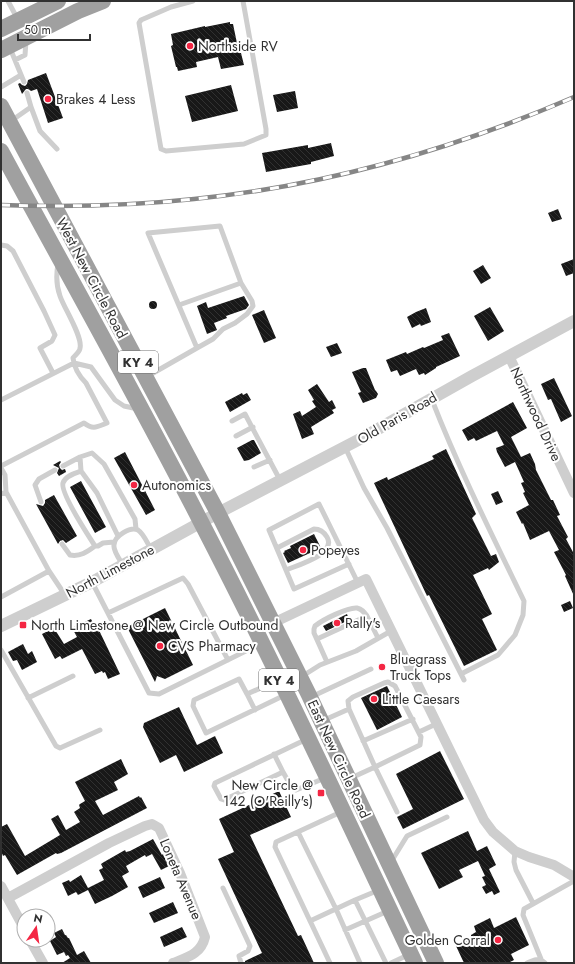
<svg xmlns="http://www.w3.org/2000/svg" width="575" height="964" font-family="Jost,sans-serif">
<style>
.building{fill:url(#building-back-hatch)}
.lines{fill:none;stroke-linecap:round;stroke-linejoin:round}
.service{stroke:#cecece;stroke-width:5}
.minor{stroke:#cecece;stroke-width:10}
.tertiary{stroke:#cecece;stroke-width:12}
.trunk{stroke:#a0a0a0;stroke-width:16}
.rail-casing{stroke:#868686;stroke-width:4.5}
.rail{stroke:#fff;stroke-width:3;stroke-dasharray:9;stroke-linecap:butt}
.poi-dot{fill:#f42643;stroke:#fff;stroke-width:1.5}
.labels{text-anchor:middle;stroke-width:4;stroke-linejoin:round;paint-order:stroke}
.shield{fill:#fff;stroke:#6f6f6f;stroke-width:1}
.shield-label{font-size:13px;font-weight:bold;fill:#313131}
.poi-label{font-size:14px;fill:#313131;stroke:#fff;text-anchor:start}
.street-label{font-size:14px;fill:#313131;stroke:#fff}
</style>
<defs>
<pattern id="building-back-hatch" width="6" height="6" patternUnits="userSpaceOnUse"><rect width="6" height="6" fill="#181818"/><path d="M-1 5l2 2M0 0l6 6M5-1l2 2" fill="none" stroke="#313131"/></pattern>
</defs>
<rect width="100%" height="100%" fill="#fff"/>
<path class="building" d="M 230,22 L 230,24 L 233,24 L 239,53 L 241,53 L 244,65 L 221,69 L 218,57 L 196,62 L 197,67 L 178,71 L 177,67 L 176,67 L 171,46 L 173,45 L 171,34 L 205,26 L 205,27 Z
M 46,73 L 63,118 L 48,123 L 37,89 L 31,91 L 28,89 L 26,89 L 22,94 L 18,84 L 20,83 L 22,85 L 25,86 L 27,84 L 28,80 Z
M 231,85 L 238,111 L 192,122 L 185,96 Z
M 295,91 L 298,108 L 277,112 L 273,95 Z
M 331,143 L 334,156 L 311,162 L 311,164 L 266,172 L 262,153 L 308,145 L 308,148 Z
M 558,209 L 562,219 L 552,222 L 548,213 Z
M 574,259 L 574,273 L 566,276 L 561,264 Z
M 483,265 L 491,278 L 481,284 L 473,271 Z
M 244,296 L 249,305 L 246,309 L 226,316 L 227,318 L 214,323 L 217,330 L 207,334 L 197,306 L 206,302 L 208,308 Z
M149 305a4 4 0 1 1 8 0a4 4 0 1 1-8 0Z
M 490,307 L 504,331 L 488,341 L 474,316 Z
M 426,308 L 431,322 L 421,326 L 420,324 L 412,328 L 407,317 L 416,312 Z
M 264,310 L 276,338 L 264,343 L 252,315 Z
M 449,333 L 460,356 L 436,367 L 436,368 L 425,375 L 424,373 L 419,375 L 416,369 L 400,376 L 397,370 L 391,372 L 386,360 L 406,352 L 407,354 L 423,347 L 424,348 L 443,340 L 441,336 Z
M 337,343 L 342,353 L 331,357 L 326,347 Z
M 363,368 L 366,368 L 375,390 L 376,391 L 378,394 L 376,398 L 363,403 L 358,393 L 361,392 L 352,372 Z
M 554,378 L 572,416 L 561,422 L 551,399 L 548,400 L 541,384 Z
M 317,384 L 329,402 L 332,400 L 336,408 L 332,410 L 334,413 L 311,427 L 314,434 L 302,439 L 293,414 L 300,411 L 302,416 L 316,407 L 312,401 L 314,400 L 308,390 Z
M 242,393 L 243,395 L 247,393 L 251,400 L 230,412 L 225,402 Z
M 513,402 L 527,428 L 511,437 L 521,457 L 530,453 L 535,464 L 536,470 L 551,500 L 553,500 L 560,515 L 557,516 L 568,537 L 566,539 L 574,554 L 574,596 L 565,576 L 566,575 L 554,552 L 559,550 L 549,531 L 530,540 L 523,523 L 522,524 L 516,512 L 529,505 L 523,493 L 525,492 L 521,483 L 524,482 L 515,462 L 505,467 L 497,452 L 496,448 L 504,445 L 497,431 L 476,441 L 474,438 L 468,441 L 462,430 Z
M 252,440 L 254,440 L 261,453 L 249,460 L 244,461 L 237,448 Z
M 446,449 L 476,514 L 472,518 L 491,556 L 496,554 L 499,562 L 489,570 L 488,568 L 473,575 L 492,614 L 482,619 L 497,650 L 464,666 L 429,595 L 427,596 L 374,483 L 387,477 L 388,480 L 434,459 L 432,456 Z
M 125,452 L 155,510 L 146,515 L 114,458 Z
M 60,461 L 61,462 L 59,465 L 60,468 L 62,470 L 65,469 L 66,472 L 59,476 L 57,473 L 59,468 L 53,465 Z
M 81,481 L 106,527 L 95,533 L 70,487 Z
M 498,491 L 503,502 L 496,505 L 491,494 Z
M 54,495 L 77,536 L 66,543 L 63,540 L 60,541 L 58,544 L 36,504 L 43,506 L 45,503 L 45,500 Z
M 314,534 L 321,548 L 288,563 L 283,553 L 285,552 L 284,551 L 291,548 L 290,546 Z
M 570,601 L 573,608 L 564,612 L 561,605 Z
M 165,608 L 193,665 L 165,679 L 157,676 L 155,682 L 127,627 Z
M 347,614 L 349,620 L 326,631 L 323,626 Z
M 91,619 L 95,627 L 97,626 L 120,674 L 108,679 L 105,672 L 103,673 L 102,671 L 95,674 L 82,649 L 62,659 L 60,656 L 55,659 L 42,634 L 54,628 L 64,644 L 77,637 L 72,628 Z
M 23,644 L 28,654 L 32,651 L 37,662 L 22,670 L 17,660 L 13,661 L 8,652 Z
M 387,686 L 402,717 L 377,730 L 361,698 Z
M 179,707 L 197,745 L 215,736 L 223,753 L 184,772 L 176,755 L 160,763 L 143,727 L 144,723 Z
M 440,751 L 464,799 L 403,829 L 397,817 L 413,809 L 396,774 Z
M 121,759 L 128,774 L 114,782 L 118,790 L 95,801 L 103,815 L 139,796 L 140,798 L 141,797 L 147,808 L 61,853 L 57,854 L 56,853 L 17,875 L 5,855 L 3,856 L 1,851 L 1,827 L 7,824 L 25,856 L 60,835 L 51,819 L 58,815 L 66,830 L 80,822 L 74,812 L 80,808 L 79,805 L 80,804 L 85,801 L 75,782 Z
M 279,791 L 291,817 L 250,835 L 298,936 L 301,935 L 314,963 L 245,963 L 245,961 L 262,953 L 218,859 L 234,852 L 219,819 Z
M 468,831 L 477,851 L 487,846 L 496,865 L 489,869 L 500,892 L 494,895 L 492,891 L 486,894 L 482,887 L 486,885 L 482,877 L 485,876 L 478,861 L 459,870 L 463,877 L 439,889 L 421,853 Z
M 153,839 L 162,855 L 163,854 L 169,866 L 161,870 L 152,854 L 146,857 L 145,855 L 126,866 L 129,872 L 122,876 L 128,887 L 112,896 L 95,904 L 88,890 L 78,895 L 76,892 L 68,896 L 62,883 L 69,880 L 70,882 L 81,875 L 88,888 L 104,880 L 99,870 L 103,868 L 101,864 L 104,862 L 125,850 L 126,852 L 130,851 Z
M 160,877 L 165,888 L 143,898 L 138,887 Z
M 173,902 L 178,913 L 154,923 L 149,913 Z
M 516,917 L 529,945 L 511,954 L 514,960 L 508,963 L 464,963 L 456,946 L 466,941 L 465,940 L 471,937 L 471,935 L 476,932 L 474,926 L 490,918 L 494,928 Z
M 182,927 L 187,937 L 164,947 L 160,937 Z
M 62,929 L 65,935 L 66,935 L 68,938 L 69,938 L 77,955 L 84,951 L 91,963 L 62,963 L 70,958 L 68,955 L 66,956 L 64,952 L 57,955 L 50,941 L 56,937 L 54,933 Z"/>
<g class="lines">
<path class="service" d="M 8,1 L 17,18
M 193,1 L 171,7 L 141,20 L 139,23 L 161,149 L 166,151 L 244,144 L 266,135 L 266,129 L 243,1
M 10,48 L 24,82
M 15,60 L 25,55 L 26,41
M 1,87 L 21,75
M 31,107 L 40,131 L 57,149
M 11,121 L 31,107 L 27,93
M 1,245 L 7,246 L 13,251 L 44,311 L 55,335 L 52,341 L 40,348 L 53,373
M 197,348 L 213,339 L 223,329 L 235,323 L 247,314 L 253,306 L 252,301 L 241,283
M 148,376 L 197,348 L 148,233 L 220,226 L 241,283 L 179,305
M 1,400 L 74,363 L 91,367 L 115,400 L 124,406 L 138,409
M 432,400 C 459,469 492,535 524,601 L 523,615 L 515,635 L 498,655 L 461,674
M 232,421 L 245,414 L 280,480
M 236,436 L 253,427
M 345,447 L 364,488 L 387,528 L 464,680
M 1,466 L 84,423 C 93,430 97,427 107,423 L 86,383 C 79,376 74,367 73,358 C 75,355 80,352 80,348 C 83,337 64,308 60,296 C 56,285 56,275 58,264
M 63,466 L 80,457
M 254,467 L 270,460
M 1,468 L 5,475 L 6,492 L 1,494
M 81,471 L 97,493 L 118,536
M 6,492 L 49,571
M 41,502 L 35,485 L 39,479 L 55,470
M 114,542 L 103,543 L 98,546 L 95,546 C 88,535 60,493 63,483 C 65,476 75,473 81,471 L 80,457 L 92,453 L 104,464 L 135,519 L 136,529
M 62,544 L 70,555 C 80,557 87,552 95,546
M 277,548 L 314,529 C 320,529 324,532 327,537 C 337,554 298,565 286,570
M 349,564 L 294,589 L 269,530 L 319,504 L 358,583
M 123,565 C 120,560 113,551 114,545 C 114,536 131,526 138,530 C 144,534 147,543 151,549
M 92,582 L 149,693 L 159,694 L 260,644
M 1,597 L 49,571 L 65,595
M 108,613 L 183,578 L 188,584 L 228,660
M 317,639 L 367,616 L 378,638
M 1,650 L 56,746 L 60,748 L 100,730
M 327,662 L 314,633 L 314,629 L 315,626 C 322,620 348,607 357,608 C 362,609 364,612 367,616
M 301,677 L 320,665 L 356,651 L 391,631
M 279,680 L 247,694 L 239,679 L 194,700 L 193,706 L 206,733 L 285,695
M 247,694 L 255,710
M 311,697 L 371,669
M 28,698 L 73,676
M 349,709 L 348,701 L 353,697 L 384,683 L 388,682 L 395,686 L 421,737 L 420,745 L 375,767 L 397,812
M 322,721 L 349,709 L 375,767 L 351,778
M 419,732 L 436,724
M 363,741 L 413,719
M 274,754 L 283,772 L 224,800 L 221,799 L 214,786 L 215,783 L 307,739
M 283,772 L 292,788 L 296,790 L 325,778
M 298,832 L 336,909 L 360,963
M 515,851 L 514,862 L 516,870 L 533,903
M 391,862 L 407,836 L 447,817
M 223,888 L 250,946 L 248,951 L 239,956 L 241,963
M 355,900 L 379,890
M 310,921 L 355,900 L 386,963
M 345,930 L 388,911
M 541,959 L 523,915 L 524,909 L 574,881
M 330,963 L 275,847 L 276,842 L 341,812
M 391,963 L 408,955
M 527,963 C 535,960 538,957 545,963"/>
<path class="minor" d="M 509,356 L 574,493
M 273,623 L 366,579 L 484,820 L 493,832 L 515,851 L 529,857 L 554,865 L 574,877
M 1,886 L 24,928
M 8,898 L 109,843 L 145,826 L 152,824 L 159,828 L 180,873 L 205,937 C 201,954 188,957 173,963
M 30,940 L 43,963"/>
<path class="tertiary" d="M 1,626 L 92,582 L 218,513 L 362,438 L 472,376 L 574,321"/>
<path class="trunk" d="M 1,29 L 58,1
M 1,50 L 78,11 L 103,1
M 1,106 L 218,513 L 308,693 L 436,963
M 1,151 C 68,275 137,397 201,522 C 276,667 345,815 415,963"/>
<defs>
<path id="rail" d="M 1,205 C 65,207 130,206 194,199 C 324,186 454,149 574,97"/>
</defs>
<use href="#rail" class="rail-casing"/>
<use href="#rail" class="rail"/>
</g>
<g class="poi-dot">
<circle cx="190" cy="46" r="4"/>
<circle cx="48" cy="99" r="4"/>
<circle cx="134" cy="485" r="4"/>
<circle cx="303" cy="550" r="4"/>
<circle cx="337" cy="623" r="4"/>
<rect x="19" y="621" width="8" height="8" rx="2"/>
<circle cx="160" cy="646" r="4"/>
<circle cx="382" cy="667" r="4"/>
<circle cx="374" cy="699" r="4"/>
<rect x="317" y="789" width="8" height="8" rx="2"/>
<circle cx="498" cy="940" r="4"/>
</g>
<g class="labels">
<g class="shield">
<rect x="118" y="351" width="40" height="22" rx="3"/>
<rect x="259" y="669" width="40" height="22" rx="3"/>
</g>
<g class="shield-label">
<text x="138" y="367">KY 4</text>
<text x="279" y="685">KY 4</text>
</g>
<g class="poi-label">
<text x="198" y="51">Northside RV</text>
<text x="56" y="104">Brakes 4 Less</text>
<text x="142" y="490">Autonomics</text>
<text x="311" y="555">Popeyes</text>
<text x="345" y="628">Rally's</text>
<text x="31" y="630">North Limestone @ New Circle Outbound</text>
<text x="168" y="651">CVS Pharmacy</text>
<text x="390" y="664">Bluegrass<tspan x="390" dy="16">Truck Tops</tspan></text>
<text x="382" y="704">Little Caesars</text>
<text x="313" y="790" text-anchor="end">New Circle @<tspan x="313" dy="16">142 (O'Reilly's)</tspan></text>
<text x="490" y="945" text-anchor="end">Golden Corral</text>
</g>
<g class="street-label">
<text transform="translate(92 278) rotate(62)" y="5">West New Circle Road</text>
<text transform="translate(536 414) rotate(65)" y="5">Northwood Drive</text>
<text transform="translate(397 418) rotate(-30)" y="5">Old Paris Road</text>
<text transform="translate(110 571) rotate(-28)" y="5">North Limestone</text>
<text transform="translate(339 759) rotate(65)" y="5">East New Circle Road</text>
<text transform="translate(181 879) rotate(67)" y="5">Loneta Avenue</text>
</g>
</g>
<rect width="575" height="964" fill="none" stroke="#313131" stroke-width="4"/>
<g transform="translate(36 928) rotate(13)"><circle r="19" fill="#ffffff" stroke="#adadad"/>
<path d="M0-3L7 15L0 10L-7 15Z" fill="#f42643"/>
<text y="-6" font-size="11" font-weight="bold" text-anchor="middle" fill="#313131">N</text>
</g>
<path d="M18 34v6h72v-6" fill="none" stroke="#313131" stroke-width="2"/>
<text x="24" y="34" font-size="12" fill="#313131" stroke="#ffffff" stroke-width="3" paint-order="stroke">50 m</text>
</svg>
